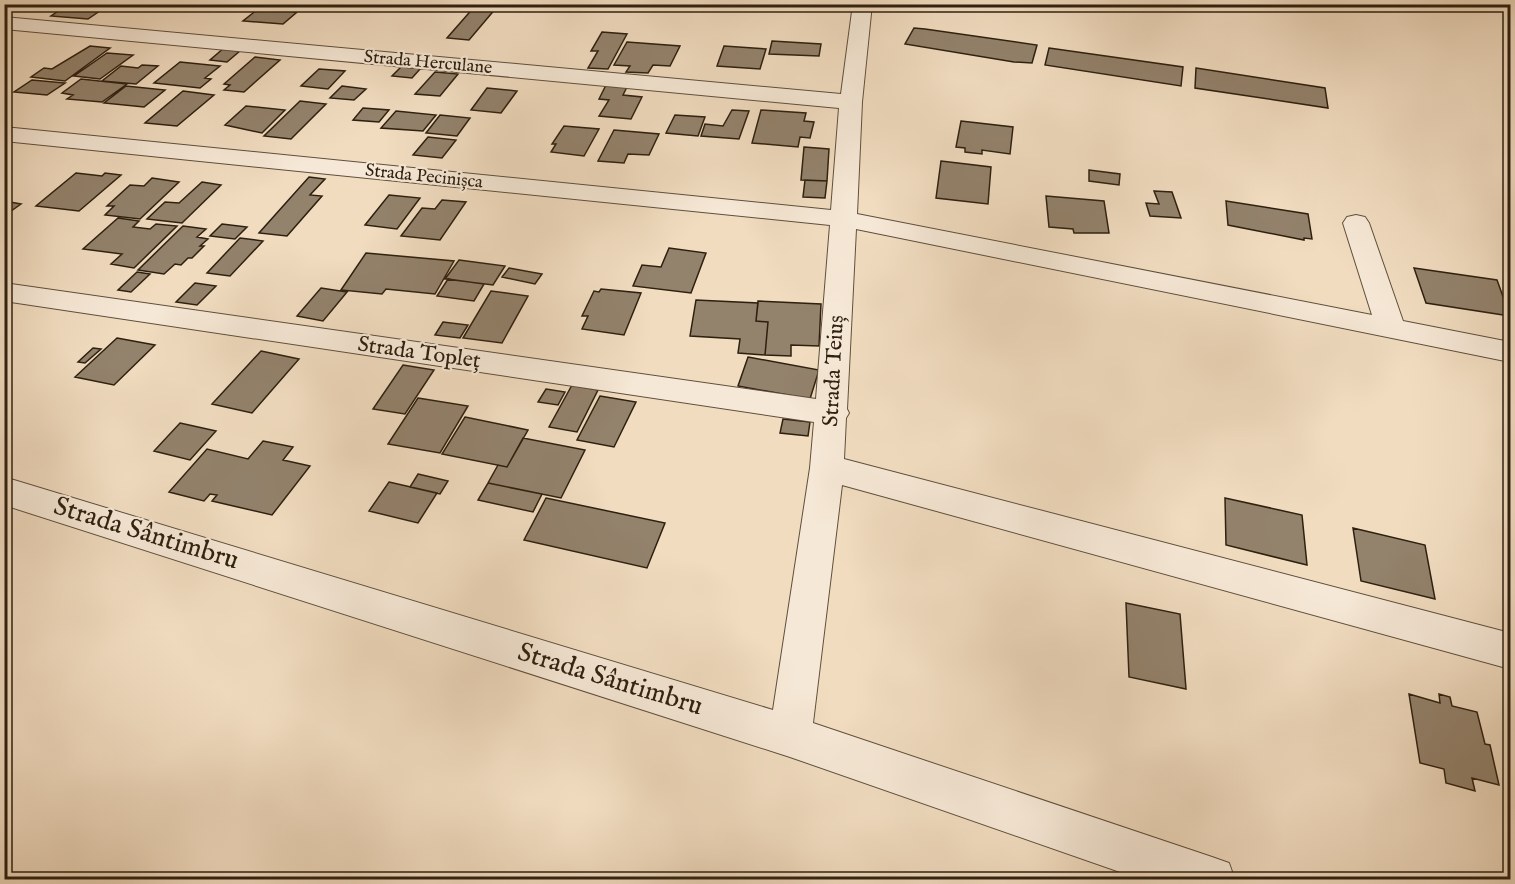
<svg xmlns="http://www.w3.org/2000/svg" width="1515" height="884" font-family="'IM FELL English',serif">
	<rect width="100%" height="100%" fill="#f1dcc0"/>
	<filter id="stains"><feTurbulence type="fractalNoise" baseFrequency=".00333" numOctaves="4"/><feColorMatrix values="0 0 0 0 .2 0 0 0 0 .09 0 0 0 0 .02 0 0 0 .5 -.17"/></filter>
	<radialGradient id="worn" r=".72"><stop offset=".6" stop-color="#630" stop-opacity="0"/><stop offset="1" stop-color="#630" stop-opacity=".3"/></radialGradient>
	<path fill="#93826c" stroke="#2e2010" stroke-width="1.5" d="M69 4H110L88 19 51 16Z
		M737 4H803L802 10Z
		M475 6 496 8 469 40 447 38Z
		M258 9 297 12 283 24 243 21Z
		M914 28 925 29 1037 45 1032 63 1014 62 905 44Z
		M602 32 627 34 608 69 588 68 598 51H591Z
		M772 41 821 44 819 56 769 54Z
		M627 42 680 46 670 66 653 65 648 73 626 72 630 66 614 65Z
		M90 46 110 48 65 81 31 77 44 68 52 69Z
		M724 46 766 49 760 69 717 66Z
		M224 48 241 50 227 62 210 60Z
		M1049 48 1183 67 1181 86 1045 65Z
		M107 53 133 55 100 79 74 76Z
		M255 57 280 60 244 92 224 90 230 85 224 84Z
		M180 62 220 66 205 78 211 79 200 88 154 83Z
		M142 65 158 66 136 84 102 81 121 66 138 68Z
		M401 67 421 68 412 78 392 76Z
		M1196 68 1325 88 1328 108 1195 88Z
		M319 69 345 71 328 89 301 86Z
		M435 72 458 74 440 96 415 94Z
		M81 79 127 84 102 102 67 99 73 95 62 93Z
		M32 80 65 83 47 95 14 92Z
		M606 85 627 87 623 95 642 97 631 119 599 116 609 100 599 99Z
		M126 86 165 90 144 107 104 103Z
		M342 86 366 89 354 100 330 98Z
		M487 88 517 91 501 113 471 110Z
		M183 91 214 95 177 126 145 123Z
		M300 101 326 104 291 139 264 136Z
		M246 106 285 110 262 133 225 125Z
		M363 108 389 110 379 122 353 120Z
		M732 110 749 111 739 139 701 136 705 124 723 126Z
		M761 110 806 113 804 121 814 122 810 138 800 137 798 147 752 143Z
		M396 111 436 115 423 131 381 128Z
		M440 115 470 118 457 136 426 133Z
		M675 115 705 117 698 136 666 133Z
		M961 121 1013 127 1010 154 982 150V154L965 152V148L956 147Z
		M564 126 599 129 584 156 551 152 556 144H552Z
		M614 130 659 134 649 155 628 154 624 163 598 161Z
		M428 137 456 140 442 158 413 155Z
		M804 147 829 149 827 181 801 180Z
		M941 161 991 167 988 204 936 198Z
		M1089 170 1120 174 1119 185 1089 181Z
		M76 173 102 176 105 173 121 175 79 211 36 206Z
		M309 177 325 179 310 195 322 196 287 236 259 233Z
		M152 178 179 182 140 219 105 215 114 206H107L130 185 144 186Z
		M805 180 827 181 825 198 803 197Z
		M202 182 221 185 182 223 147 219 165 202 179 203Z
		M1154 191 1172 192 1181 218 1150 216 1146 203 1159 204Z
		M389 195 420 198 397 229 365 225Z
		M1046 196 1104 201 1109 233H1074L1073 229 1049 227Z
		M442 200 466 202 440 240 401 236 422 208 435 209Z
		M4 201 21 204 4 216Z
		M1226 201 1308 214 1312 239 1304 238V240L1228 225Z
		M118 218 139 221 133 227 150 229 156 224 177 226 134 268 111 264 122 254 83 249Z
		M222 224 247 227 235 239 210 236Z
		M183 226 206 229 197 237 208 239 200 246H204L192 258H188L181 265 175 264 164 274 138 270Z
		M240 238 263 241 230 276 207 273Z
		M669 248 706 253 691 293 633 286 642 265 661 267Z
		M366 253 454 261 435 294 386 289 382 294 341 290Z
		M459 260 505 266 493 285 445 279Z
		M509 268 542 274 535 284 502 277Z
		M1414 268 1497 280 1510 316 1426 303Z
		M137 272 150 274 131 292 118 290Z
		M448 279 484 284 474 301 437 296Z
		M195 283 216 286 197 305 176 302Z
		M321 288 347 292 323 321 297 316Z
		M601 289 641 293 624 335 582 329 588 316H582L594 291 599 292Z
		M491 291 528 296 502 343 463 338Z
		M696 300 758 303 756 321 768 322 765 355 738 353 740 339 690 336Z
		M758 301 821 304 819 346 791 345V356L765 355 768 322 756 321Z
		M443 322 468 325 460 338 435 335Z
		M117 338 155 345 114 385 75 377Z
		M93 348 101 349 85 363 78 362Z
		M261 351 299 359 252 413 212 404Z
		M748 357 819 370 810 399 738 386Z
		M403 365 434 370 405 414 373 409Z
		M572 385 598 390 577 432 549 427Z
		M546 389 565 392 558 405 538 402Z
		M600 396 636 402 614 447 577 440Z
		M418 398 468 406 440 453 388 444Z
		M465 417 528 430 507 467 442 454Z
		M783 419 810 422 808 436 780 433Z
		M180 423 216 431 190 460 154 451Z
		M523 438 585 450 561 498 488 483 498 465 507 467Z
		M263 441 293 447 283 460 310 466 272 515 212 501 217 495 210 494 204 501 169 492 207 449 248 459Z
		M418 474 448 481 440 494 410 487Z
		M389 482 437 493 418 523 369 511Z
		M488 483 542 494 533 512 478 500Z
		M546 498 665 523 647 568 524 540Z
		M1225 498 1302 515 1307 565 1226 545Z
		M1353 528 1425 545 1435 599 1361 581Z
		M1126 603 1180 614 1186 689 1129 677Z
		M1409 694 1440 703 1439 694 1450 697 1452 706 1477 712 1485 744 1490 745 1499 785 1472 778 1475 791 1446 783 1444 769 1420 763Z"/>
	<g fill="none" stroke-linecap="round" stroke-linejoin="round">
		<g stroke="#5f4f3c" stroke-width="2">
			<path id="minor" d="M853 4H872L862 102 857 214 1372 315 1343 223 1347 217 1356 215 1365 217 1369 223 1403 321 1510 342V362L856 229 847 409 849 413 846 418 844 459 1510 633V669L842 485 813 723 1212 857 1229 863 1235 880H1143L790 757 4 505V477L773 710 810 468 814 422 4 301V283L816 399 830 225 4 141V127L831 210 839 108 4 29V17L841 94Z"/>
		</g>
		<use href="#minor" fill="#f6e8d6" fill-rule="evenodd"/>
	</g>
	<g text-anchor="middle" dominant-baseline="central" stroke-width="4.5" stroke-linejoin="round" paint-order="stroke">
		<g font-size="18" fill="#2e2010" stroke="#f6e8d6">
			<text transform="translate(428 63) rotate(5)">Strada Herculane</text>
			<text transform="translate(424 177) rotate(6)">Strada Pecinișca</text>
		</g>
		<g font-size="22" fill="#2e2010" stroke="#f6e8d6">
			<text transform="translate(419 353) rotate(8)">Strada Topleț</text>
			<text transform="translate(834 371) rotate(-87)">Strada Teiuș</text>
		</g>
		<g font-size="27" fill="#2e2010" stroke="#f6e8d6">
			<text transform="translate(146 534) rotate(17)">Strada Sântimbru</text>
			<text transform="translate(610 680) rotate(17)">Strada Sântimbru</text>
		</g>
	</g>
	<rect width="1515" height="884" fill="none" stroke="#f1dcc0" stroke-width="24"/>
	<rect x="6" y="6" width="1503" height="872" fill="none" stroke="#2e2010" stroke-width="3"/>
	<rect x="12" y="12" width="1491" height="860" fill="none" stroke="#2e2010" stroke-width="1.5"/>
	<rect width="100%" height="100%" filter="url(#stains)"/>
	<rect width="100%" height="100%" fill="url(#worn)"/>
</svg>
